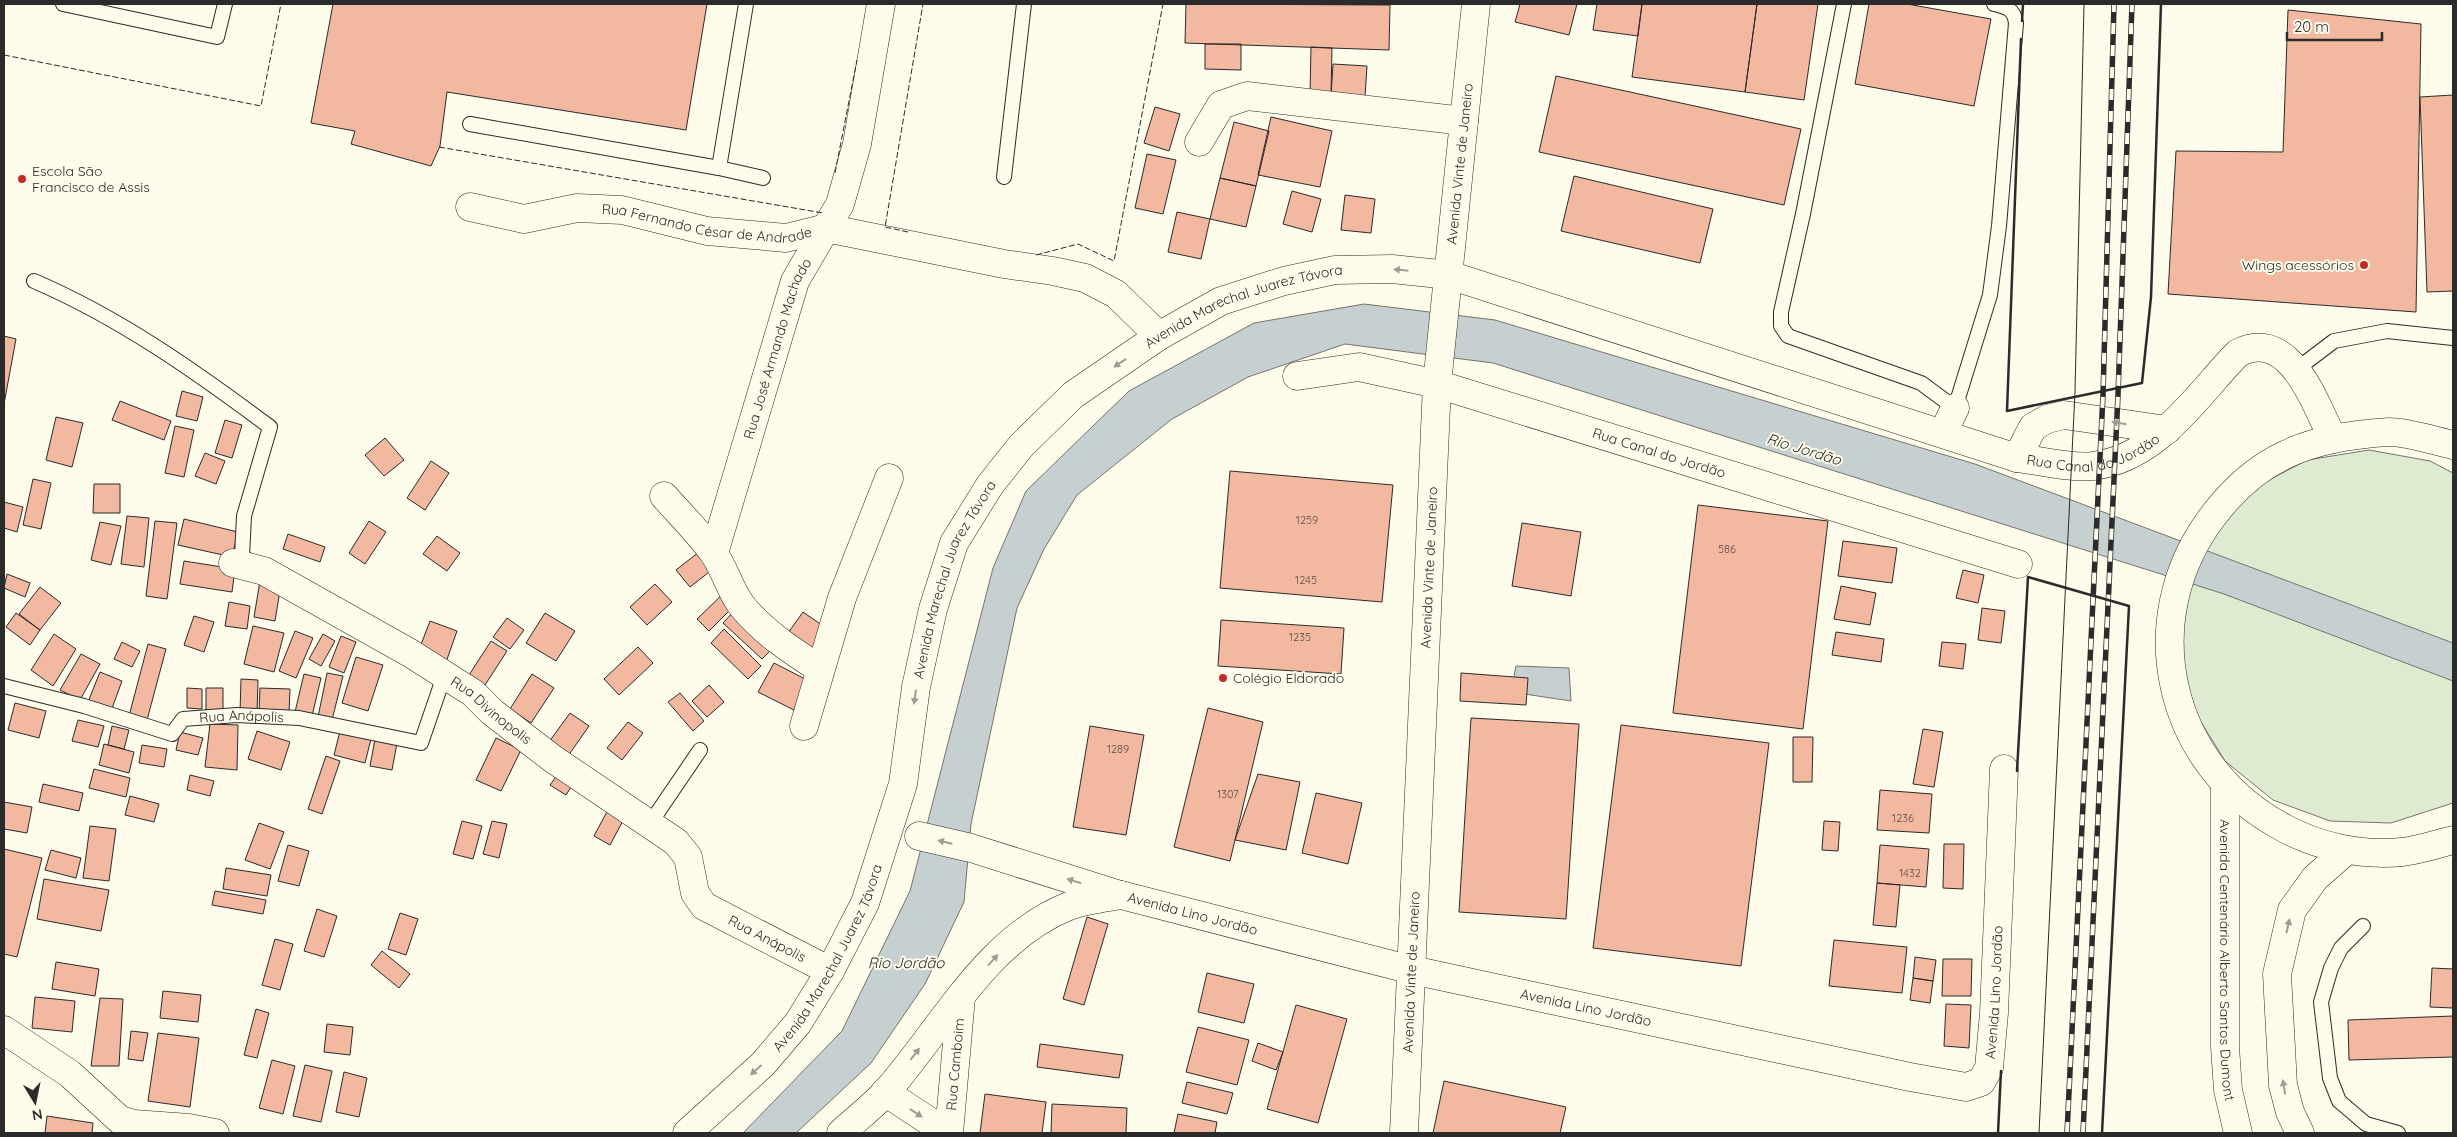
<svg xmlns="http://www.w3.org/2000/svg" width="2457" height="1137" font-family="Quicksand,sans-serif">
	<rect width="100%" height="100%" fill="#fdfbea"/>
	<path fill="#deebd1" stroke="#74746e" d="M2369 450 2430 461 2453 473V803L2391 823 2330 821 2273 800 2225 761 2193 709 2179 650 2185 589 2211 534 2252 489 2307 460Z"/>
	<path fill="#c7d0d0" stroke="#74746e" d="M1364 304 1495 320 1975 464 2453 643V681L2224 594 1493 363 1345 344 1248 377 1172 419 1077 495 1044 549 1017 608 971 824 964 902 925 984 871 1063 796 1133H743L842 1031 910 891 993 568 1026 491 1129 391 1254 323Z
		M1516 666 1569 668 1571 701 1511 692Z"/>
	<path fill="#f2b8a0" stroke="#2b2b2b" d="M333 4H707L686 130 447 92 440 146 431 166 351 144 355 131 311 123Z
		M1186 4 1390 5 1389 50 1185 43Z
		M1520 4H1577L1569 35 1515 22Z
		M1597 4H1642L1638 36 1593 30Z
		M1642 4H1757L1745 92 1632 77Z
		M1757 4H1818L1804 100 1745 92Z
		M1869 4H1907L1991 19 1974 106 1855 84Z
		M2288 10 2421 24 2416 312 2168 294 2176 151 2283 152Z
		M1205 44H1241V70L1205 69Z
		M1311 47 1332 48 1331 96 1310 95Z
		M1333 64 1367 66 1365 97 1331 96Z
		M1556 76 1801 129 1784 205 1539 152Z
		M2453 95V291L2427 292 2420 97Z
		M1155 107 1180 114 1169 151 1144 143Z
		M1271 117 1332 131 1320 187 1258 175Z
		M1234 122 1269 131 1256 186 1220 178Z
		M1147 154 1176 160 1163 214 1135 208Z
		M1574 176 1713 209 1700 263 1561 231Z
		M1220 178 1256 186 1246 227 1210 219Z
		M1292 191 1321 199 1312 232 1283 224Z
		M1345 195 1375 199 1371 233 1341 230Z
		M1177 212 1210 219 1201 259 1168 252Z
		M4 336 16 339 4 404Z
		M182 391 203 397 197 421 176 416Z
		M120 401 171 421 164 440 112 420Z
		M56 417 83 423 72 467 46 460Z
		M225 420 242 425 232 458 215 453Z
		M175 426 194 430 184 477 165 473Z
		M385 438 404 460 384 476 365 455Z
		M205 453 225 461 216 484 195 476Z
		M431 461 449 473 425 510 407 498Z
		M1230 471 1393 485 1382 602 1220 588Z
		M33 479 51 483 41 529 23 525Z
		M94 484H120V513H93Z
		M4 502 23 507 17 532 4 528Z
		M1698 505 1828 521 1803 729 1673 713Z
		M127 516 149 518 144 567 121 564Z
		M184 519 238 532 232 557 178 545Z
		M155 521 177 523 167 599 146 596Z
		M369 521 386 532 365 564 349 553Z
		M100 522 121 526 111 565 91 560Z
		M1522 523 1581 532 1571 596 1512 586Z
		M288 534 325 547 320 562 283 549Z
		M437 536 460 553 447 571 423 554Z
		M1843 541 1897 548 1892 583 1838 576Z
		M699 552 713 569 690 587 676 570Z
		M184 561 235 569 232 592 180 584Z
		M1963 570 1984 575 1978 603 1956 598Z
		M7 574 30 583 25 597 4 588Z
		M260 581 281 584 275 621 254 617Z
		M655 584 672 602 647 625 630 607Z
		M1841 586 1876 593 1870 625 1834 619Z
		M40 587 61 603 40 630 19 614Z
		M726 591 737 603 709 631 697 619Z
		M229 602 250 606 247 629 225 626Z
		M1982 608 2005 611 2001 643 1978 640Z
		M736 609 775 646 762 659 723 623Z
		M803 612 829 630 814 651 788 633Z
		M16 613 40 630 30 645 6 627Z
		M545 613 575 631 556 661 526 643Z
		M194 616 214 622 204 652 184 645Z
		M507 618 524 630 510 649 493 637Z
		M1221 620 1344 628 1341 674 1218 666Z
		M430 621 457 631 445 665 417 655Z
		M253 626 284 633 274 672 244 664Z
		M724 629 761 666 748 679 711 643Z
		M295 631 313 638 296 678 279 671Z
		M1836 632 1884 639 1881 662 1832 655Z
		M54 634 76 649 53 686 31 670Z
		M323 634 335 641 321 666 309 659Z
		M341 636 356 642 344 673 329 667Z
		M491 641 507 651 485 685 469 675Z
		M122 642 140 651 132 667 114 659Z
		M1942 642 1966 644 1963 669 1939 666Z
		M148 644 166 649 147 720 129 716Z
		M638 647 653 663 619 695 604 679Z
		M81 654 100 664 80 700 60 690Z
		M356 657 383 665 368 711 342 703Z
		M774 663 809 681 794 710 758 692Z
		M100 672 122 681 111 711 88 702Z
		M327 673 343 676 332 720 318 717Z
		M1461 673 1528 678 1526 705 1460 701Z
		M304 674 321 678 312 716 295 712Z
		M532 674 554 688 531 723 510 709Z
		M241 679 258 680 257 714 240 713Z
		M709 685 724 702 707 717 692 701Z
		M187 688 202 689V709L187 708Z
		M206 688H223V710H206Z
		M260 688 290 689 289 713 259 712Z
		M680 693 704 721 693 731 668 702Z
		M15 703 46 711 39 738 8 730Z
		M1208 708 1263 722 1230 861 1174 847Z
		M570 713 589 726 568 756 549 742Z
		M1471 718 1579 724 1566 919 1459 912Z
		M78 720 104 726 98 747 72 741Z
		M628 722 643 733 622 760 607 748Z
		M210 724 238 725 237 770 205 767Z
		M1621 725 1769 743 1741 966 1593 948Z
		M112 726 129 730 124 749 108 745Z
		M1090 726 1144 735 1126 835 1073 827Z
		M1923 729 1943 732 1934 787 1913 784Z
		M257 731 290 742 281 770 248 759Z
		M340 731 371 739 365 763 334 755Z
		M180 732 203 738 198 755 176 750Z
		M1793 737H1813L1812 782H1793Z
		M496 738 521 750 501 791 476 780Z
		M375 739 397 743 392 770 370 766Z
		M104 744 134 752 129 773 99 765Z
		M142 745 167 749 164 767 139 763Z
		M326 756 340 761 322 814 308 809Z
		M94 769 130 778 126 797 89 788Z
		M558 774 573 784 566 795 550 785Z
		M1258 774 1300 782 1286 850 1235 840Z
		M190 775 214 781 210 796 187 790Z
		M43 784 83 793 79 811 39 802Z
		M1880 790 1932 794 1929 833 1877 830Z
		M1316 793 1362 803 1348 864 1302 853Z
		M130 796 159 804 154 822 125 815Z
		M4 802 32 807 27 833 4 829Z
		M610 806 626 815 610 845 594 836Z
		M462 821 482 826 473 859 453 854Z
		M492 821 507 824 499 858 483 854Z
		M1824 821 1840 822 1838 851 1822 850Z
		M259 823 284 832 270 869 245 860Z
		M90 826 116 829 109 881 83 878Z
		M1944 844H1964L1963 889 1943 888Z
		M288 845 309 851 299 886 278 881Z
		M1880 845 1929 849 1926 887 1877 883Z
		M4 849 42 858 17 957 4 954Z
		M51 850 81 858 76 878 45 870Z
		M226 868 271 875 267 896 223 889Z
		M44 879 109 890 101 931 37 919Z
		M1877 883 1900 885 1896 927 1873 925Z
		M215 891 266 900 263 914 212 905Z
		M317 909 337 916 324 957 304 951Z
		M400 913 418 919 406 955 388 949Z
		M1087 917 1108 924 1084 1005 1063 999Z
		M275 939 293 944 280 990 262 985Z
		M1834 940 1907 947 1902 993 1829 986Z
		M382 951 410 974 399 988 371 965Z
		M1915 957 1936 960 1933 981 1913 978Z
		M1943 959H1972L1971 996H1942Z
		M56 962 99 969 95 996 52 989Z
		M2432 968 2453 969V1008L2430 1007Z
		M1207 973 1254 984 1244 1023 1198 1012Z
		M1913 978 1933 981 1930 1003 1910 1000Z
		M163 991 201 995 198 1022 160 1018Z
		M35 997 75 1001 72 1032 32 1028Z
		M100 998 123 999 119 1066H91Z
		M1946 1004 1971 1005 1969 1048 1944 1046Z
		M1296 1005 1347 1019 1318 1123 1267 1109Z
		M256 1009 269 1013 257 1058 244 1055Z
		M2453 1016V1057L2349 1060 2348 1020Z
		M327 1024 353 1027 350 1055 324 1052Z
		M1198 1027 1249 1040 1237 1085 1186 1072Z
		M131 1031 148 1033 143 1061 128 1059Z
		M158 1033 199 1038 190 1107 148 1101Z
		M1258 1043 1283 1052 1276 1070 1252 1061Z
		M1040 1044 1123 1055 1119 1078 1037 1067Z
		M272 1060 295 1066 283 1114 259 1108Z
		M305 1065 332 1071 321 1122 293 1116Z
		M344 1072 367 1078 359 1117 336 1112Z
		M1444 1081 1566 1107 1560 1133H1433Z
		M1187 1082 1233 1093 1227 1114 1182 1103Z
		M985 1094 1046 1102 1042 1133H980Z
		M1052 1104 1127 1108 1126 1133H1051Z
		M1178 1114 1217 1122 1215 1133H1174Z
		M47 1116 93 1123 92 1133H45Z"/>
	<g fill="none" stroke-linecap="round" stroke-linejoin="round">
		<g stroke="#2b2b2b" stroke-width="16">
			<g id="service">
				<path d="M63 4 217 37 225 4"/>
				<path d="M746 4 719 168 763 178"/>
				<path d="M1844 4 1803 214 1781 312V326L1788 336 1921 383 1955 408 1990 295 1999 226 2016 23C2014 9 2007 7 1994 4"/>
				<path d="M470 124 719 168"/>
				<path d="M1004 177 1024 4"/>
				<path d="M34 281C120 318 195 371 270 427L244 516 242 556 253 564"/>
				<path d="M2297 369 2334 341 2387 331 2453 338"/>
				<path id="s1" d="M4 686 84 706 172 734 183 719 237 715 299 718 421 743 444 676"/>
				<path d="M649 825 700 750"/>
				<path d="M2363 926 2341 948 2331 968 2321 1002 2330 1078 2339 1101 2366 1124 2398 1133"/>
			</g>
		</g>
		<g stroke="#2b2b2b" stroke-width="29">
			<g id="minor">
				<path d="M1199 142 1221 105 1247 96 1464 121"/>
				<path id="s2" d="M470 207 524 219 577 208 622 210 707 231 786 238 826 228 1004 264 1053 271 1085 278 1116 294 1159 336"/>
				<path id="s3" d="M1297 376 1359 367 1437 384 2018 564"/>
				<path d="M1943 433 1955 408"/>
				<path d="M664 496C680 514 698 532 712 551 725 568 729 589 742 606 763 632 792 651 820 669"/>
				<path id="s4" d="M714 553 795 281 840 204 857 144 881 4"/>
				<path id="s5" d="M233 563 264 571 410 653 473 693 492 712 553 759 676 842 688 857 695 893 704 906 830 971"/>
				<path d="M804 726 842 598 889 478"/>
				<path id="s6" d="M1412 970 1910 1077 1966 1087 1981 1082 1989 1068 1994 1013 2004 769"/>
				<path d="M4 1030 70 1074 120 1120 134 1124 189 1128 215 1133"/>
				<path d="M885 1092 947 1133"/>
				<path id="s7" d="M949 1133 961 997"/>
			</g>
		</g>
		<g stroke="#2b2b2b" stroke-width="29">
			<g id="tertiary">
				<path id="s8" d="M1121 895 1412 970"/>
				<path id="s9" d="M1404 1133 1437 384 1476 4"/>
			</g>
		</g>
		<g stroke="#2b2b2b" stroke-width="29">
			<g id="secondary">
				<path d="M2453 445C2435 441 2408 432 2389 432 2355 434 2318 439 2287 454 2258 467 2232 491 2213 516 2133 621 2168 767 2284 828 2319 847 2362 856 2402 852 2419 850 2437 844 2453 840"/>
				<path d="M2017 458 2033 427 2047 419 2064 415 2167 430"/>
				<path id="s10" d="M2225 785V1047L2228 1090 2238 1133"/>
				<path d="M919 836 971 848 1117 894"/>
				<path id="s11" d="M687 1133 763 1064 798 1023 830 971 865 903 903 784 916 687 933 609 954 543 990 485 1021 446 1073 395 1159 336 1221 301 1284 281 1335 270 1392 269 1449 275 2017 458C2037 460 2074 469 2093 466 2158 458 2196 396 2238 353 2290 326 2315 404 2333 439"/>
				<path d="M841 1133C855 1120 872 1107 886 1092 941 1030 987 938 1069 906 1085 900 1103 898 1121 895"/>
				<path d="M2300 1133 2290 1112 2283 1085 2277 974 2292 910 2315 878 2347 850"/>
			</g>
		</g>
		<use href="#service" stroke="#fdfbea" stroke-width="14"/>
		<use href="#minor" stroke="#fdfbea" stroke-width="28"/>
		<use href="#tertiary" stroke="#fdfbea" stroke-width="28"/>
		<use href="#secondary" stroke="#fdfbea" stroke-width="28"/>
		<path stroke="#2b2b2b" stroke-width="1" d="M2039 1133 2075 392 2084 4"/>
		<g stroke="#2b2b2b" stroke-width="5.5">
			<path id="rail" d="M2067 1133 2103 395 2114 4
				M2083 1133 2118 395 2132 4"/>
		</g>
		<use href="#rail" stroke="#fdfbea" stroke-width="4" stroke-dasharray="11" stroke-linecap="butt"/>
		<path stroke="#2b2b2b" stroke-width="1" stroke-dasharray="6 2.5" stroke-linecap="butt" d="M4 55 261 106 281 4
			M439 147 823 213
			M835 173 857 60
			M908 232 885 227 923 4
			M1036 255 1078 244 1114 261 1163 4"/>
		<path stroke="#2b2b2b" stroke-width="2.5" d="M2022 21 2023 4
			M2021 39 2007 411 2142 383 2151 297 2161 4
			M2017 771 2028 577 2129 606 2102 1133
			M1998 1133 2001 1071"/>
	</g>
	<defs><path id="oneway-solid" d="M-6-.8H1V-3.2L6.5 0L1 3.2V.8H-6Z" transform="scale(1.25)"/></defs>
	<g fill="#9e9d94">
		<use href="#oneway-solid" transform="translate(1401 270) rotate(-174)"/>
		<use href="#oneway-solid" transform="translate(1120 363) rotate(146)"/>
		<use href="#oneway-solid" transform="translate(2119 423) rotate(-171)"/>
		<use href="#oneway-solid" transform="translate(915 697) rotate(98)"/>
		<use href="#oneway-solid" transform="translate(945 842) rotate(-167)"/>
		<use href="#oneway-solid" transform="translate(1074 881) rotate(-162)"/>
		<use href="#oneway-solid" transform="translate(2288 926) rotate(-77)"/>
		<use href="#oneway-solid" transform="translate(993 960) rotate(-48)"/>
		<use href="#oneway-solid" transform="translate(915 1054) rotate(-52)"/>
		<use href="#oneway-solid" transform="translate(756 1070) rotate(138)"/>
		<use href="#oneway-solid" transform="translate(2284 1087) rotate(-100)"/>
		<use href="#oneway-solid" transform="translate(916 1113) rotate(33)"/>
	</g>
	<g fill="#c62828" stroke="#fdfbea" stroke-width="2">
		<circle cx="22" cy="179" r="5"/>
		<circle cx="2364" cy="265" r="5"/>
		<circle cx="1223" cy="678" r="5"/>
	</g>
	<g text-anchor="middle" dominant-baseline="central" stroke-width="4" stroke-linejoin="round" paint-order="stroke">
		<g font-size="11" fill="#5d4e48">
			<text x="1307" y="520">1259</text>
			<text x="1727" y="549">586</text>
			<text x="1306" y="580">1245</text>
			<text x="1300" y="637">1235</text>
			<text x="1118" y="749">1289</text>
			<text x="1228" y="794">1307</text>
			<text x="1903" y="818">1236</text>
			<text x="1910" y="873">1432</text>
		</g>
		<g font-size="14" fill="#2b2b2b" stroke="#fdfbea">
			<text stroke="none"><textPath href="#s9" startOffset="971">Avenida Vinte de Janeiro</textPath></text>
			<text stroke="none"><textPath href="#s2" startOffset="241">Rua Fernando César de Andrade</textPath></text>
			<text stroke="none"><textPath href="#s11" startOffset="1052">Avenida Marechal Juarez Távora</textPath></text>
			<text stroke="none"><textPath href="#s4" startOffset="214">Rua José Armando Machado</textPath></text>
			<text stroke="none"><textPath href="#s11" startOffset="1941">Rua Canal do Jordão</textPath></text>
			<text stroke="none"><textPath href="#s3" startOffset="375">Rua Canal do Jordão</textPath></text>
			<text stroke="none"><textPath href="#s9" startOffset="566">Avenida Vinte de Janeiro</textPath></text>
			<text stroke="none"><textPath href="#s11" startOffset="632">Avenida Marechal Juarez Távora</textPath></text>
			<text stroke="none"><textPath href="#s5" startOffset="299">Rua Divinopolis</textPath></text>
			<text stroke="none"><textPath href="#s1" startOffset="252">Rua Anápolis</textPath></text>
			<text stroke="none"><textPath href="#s8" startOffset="74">Avenida Lino Jordão</textPath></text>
			<text stroke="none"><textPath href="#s5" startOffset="669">Rua Anápolis</textPath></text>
			<text stroke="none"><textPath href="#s11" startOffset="228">Avenida Marechal Juarez Távora</textPath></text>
			<text stroke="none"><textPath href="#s10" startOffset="175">Avenida Centenário Alberto Santos Dumont</textPath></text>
			<text stroke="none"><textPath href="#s9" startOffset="161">Avenida Vinte de Janeiro</textPath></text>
			<text stroke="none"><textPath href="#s6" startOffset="674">Avenida Lino Jordão</textPath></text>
			<text stroke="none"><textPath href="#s6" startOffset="178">Avenida Lino Jordão</textPath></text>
			<text stroke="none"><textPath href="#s7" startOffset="69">Rua Camboim</textPath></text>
		</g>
		<g font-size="14" fill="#2b2b2b" stroke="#fdfbea" text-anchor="start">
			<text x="32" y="171">Escola São<tspan x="32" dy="16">Francisco de Assis</tspan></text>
			<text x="2354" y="265" text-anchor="end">Wings acessórios</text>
			<text x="1233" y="678">Colégio Eldorado</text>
		</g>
		<g font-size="15" font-style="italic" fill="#2b2b2b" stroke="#fdfbea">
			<text transform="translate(1804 449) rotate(17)">Rio Jordão</text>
			<text x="906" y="962">Rio Jordão</text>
		</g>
	</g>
	<rect width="2457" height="1137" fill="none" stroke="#2b2b2b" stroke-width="10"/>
	<g transform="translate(35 1102) rotate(170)" stroke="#fdfbea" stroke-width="4" paint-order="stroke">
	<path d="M0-4L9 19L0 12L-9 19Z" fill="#2b2b2b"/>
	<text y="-8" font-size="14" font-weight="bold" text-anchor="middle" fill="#2b2b2b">N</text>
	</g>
	<path d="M2287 32v8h95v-8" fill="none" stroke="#2b2b2b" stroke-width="2.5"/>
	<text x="2294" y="32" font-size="15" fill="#2b2b2b" stroke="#fdfbea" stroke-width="4" paint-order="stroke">20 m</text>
</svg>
